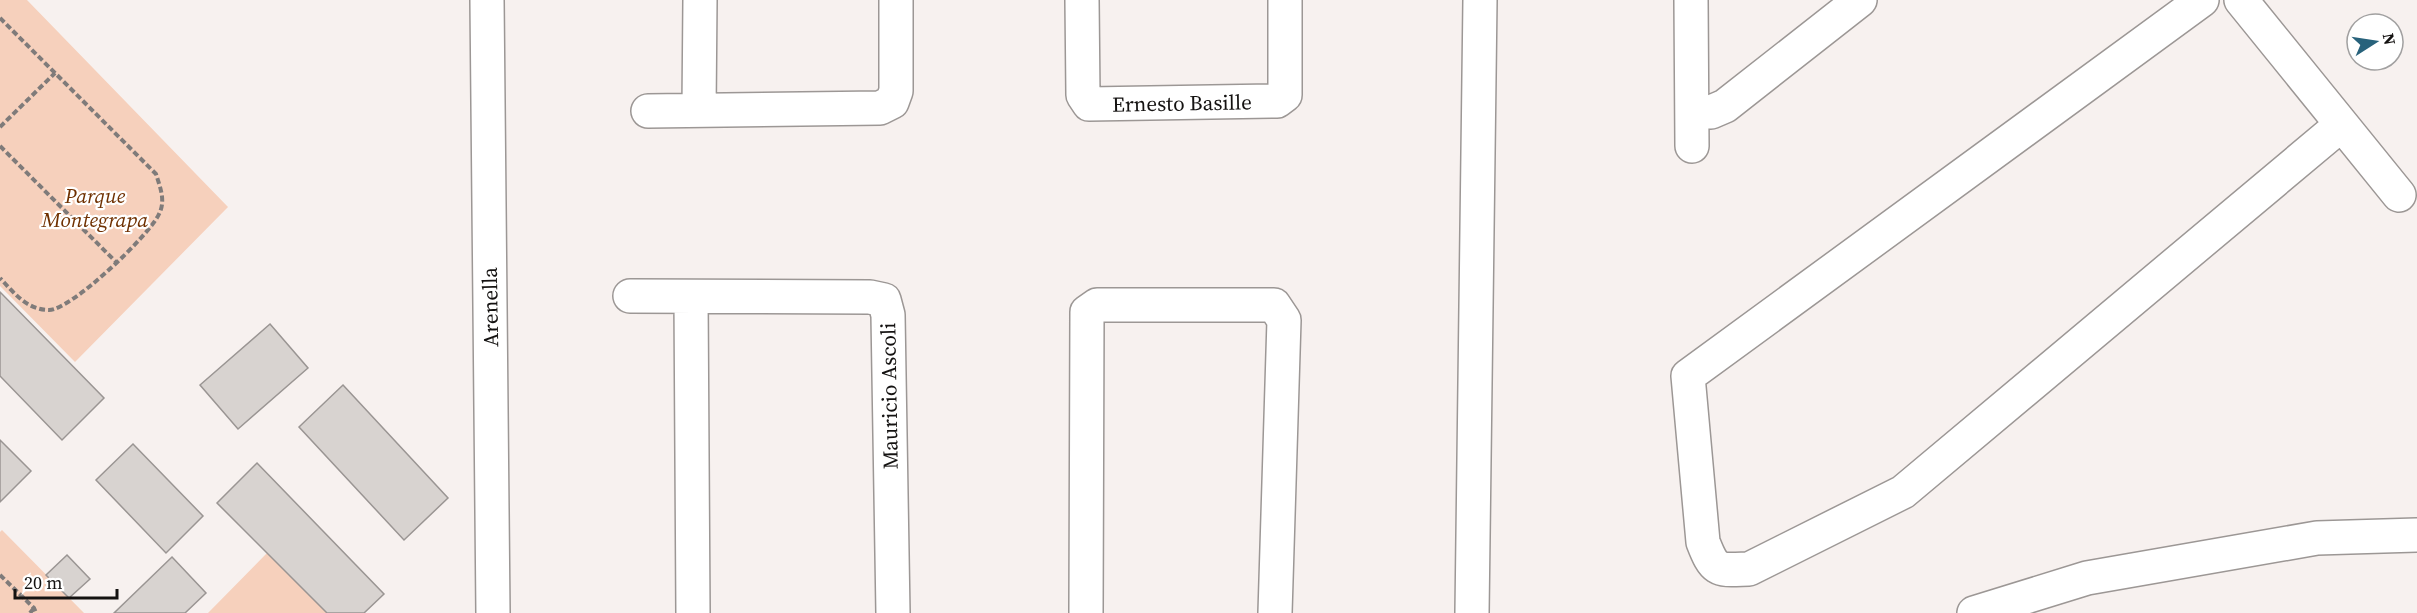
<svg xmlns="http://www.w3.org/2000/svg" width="2417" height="613" font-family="'Source Serif 4',serif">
	<rect width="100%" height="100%" fill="#f7f1ef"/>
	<path fill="#f6d0bc" d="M0 0H27L228 207 75 362 0 286Z
		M2 530 84 613H0V532Z
		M267 553 327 613H208Z"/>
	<path fill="#d8d3d0" stroke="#9a9593" stroke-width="1.5" d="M0 292 104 398 62 440 0 376Z
		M270 324 308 368 238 429 200 385Z
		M343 385 448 498 404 540 299 427Z
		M0 440 31 471 0 502Z
		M133 444 203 516 166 553 96 480Z
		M257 463 384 594 364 613H327L217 503Z
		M67 555 90 579 69 598 46 575Z
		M172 557 206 593 185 613H114Z"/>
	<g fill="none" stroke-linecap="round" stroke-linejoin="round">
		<g stroke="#9c9795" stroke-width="36">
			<path id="street" d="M487 0 493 613
				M1082 0 1083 95 1089 104 1277 101 1285 95V0
				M1691 0 1692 146
				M2202 0 1688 376 1703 542C1715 573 1718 570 1749 569L1903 492 2341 125
				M2241 0 2399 195
				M699 109 700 0
				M648 111 880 108 892 102 896 91V0
				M1692 112H1711L1725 106 1860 0
				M630 296 870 297 884 300 888 315 893 613
				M691 297 693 613
				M1086 613 1087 312 1097 305H1274L1284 320 1275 613
				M1472 613 1480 0"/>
		</g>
		<g stroke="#9c9795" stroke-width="36">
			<path id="secondary" d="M1974 613 2087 578 2317 538 2417 535"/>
		</g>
		<path stroke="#7f7b7a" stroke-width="4" stroke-dasharray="6 3" stroke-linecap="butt" d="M0 18 156 174C160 187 166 201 159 214 149 236 71 310 49 310 27 310 14 293 0 278
			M0 127 55 73
			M0 146 116 262
			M0 575 34 608 36 613
			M30 613 34 608"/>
		<use href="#street" stroke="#fff" stroke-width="33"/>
		<use href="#secondary" stroke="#fff" stroke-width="33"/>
	</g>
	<g text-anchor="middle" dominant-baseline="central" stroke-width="4.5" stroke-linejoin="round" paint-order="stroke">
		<g font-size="21" fill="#141211" stroke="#fff">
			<text transform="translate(1182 103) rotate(-1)">Ernesto Basille</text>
			<text transform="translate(490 307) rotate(-91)">Arenella</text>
			<text transform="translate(889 396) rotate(-91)">Mauricio Ascoli</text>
		</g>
		<g font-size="21" font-style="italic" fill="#6f3001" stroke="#fff">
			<text x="95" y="195">Parque<tspan x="95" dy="24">Montegrapa</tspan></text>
		</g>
	</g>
	<g transform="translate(2375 42) rotate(78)"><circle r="28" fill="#ffffff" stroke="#a1a0a0" stroke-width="1.5"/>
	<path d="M0-4.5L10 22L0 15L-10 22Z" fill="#28627b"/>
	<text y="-9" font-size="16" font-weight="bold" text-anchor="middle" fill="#141211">N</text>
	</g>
	<path d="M15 589v9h102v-9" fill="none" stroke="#141211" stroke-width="3"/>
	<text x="24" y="589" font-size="18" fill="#141211" stroke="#ffffff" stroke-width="4.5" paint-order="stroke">20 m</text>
</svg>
